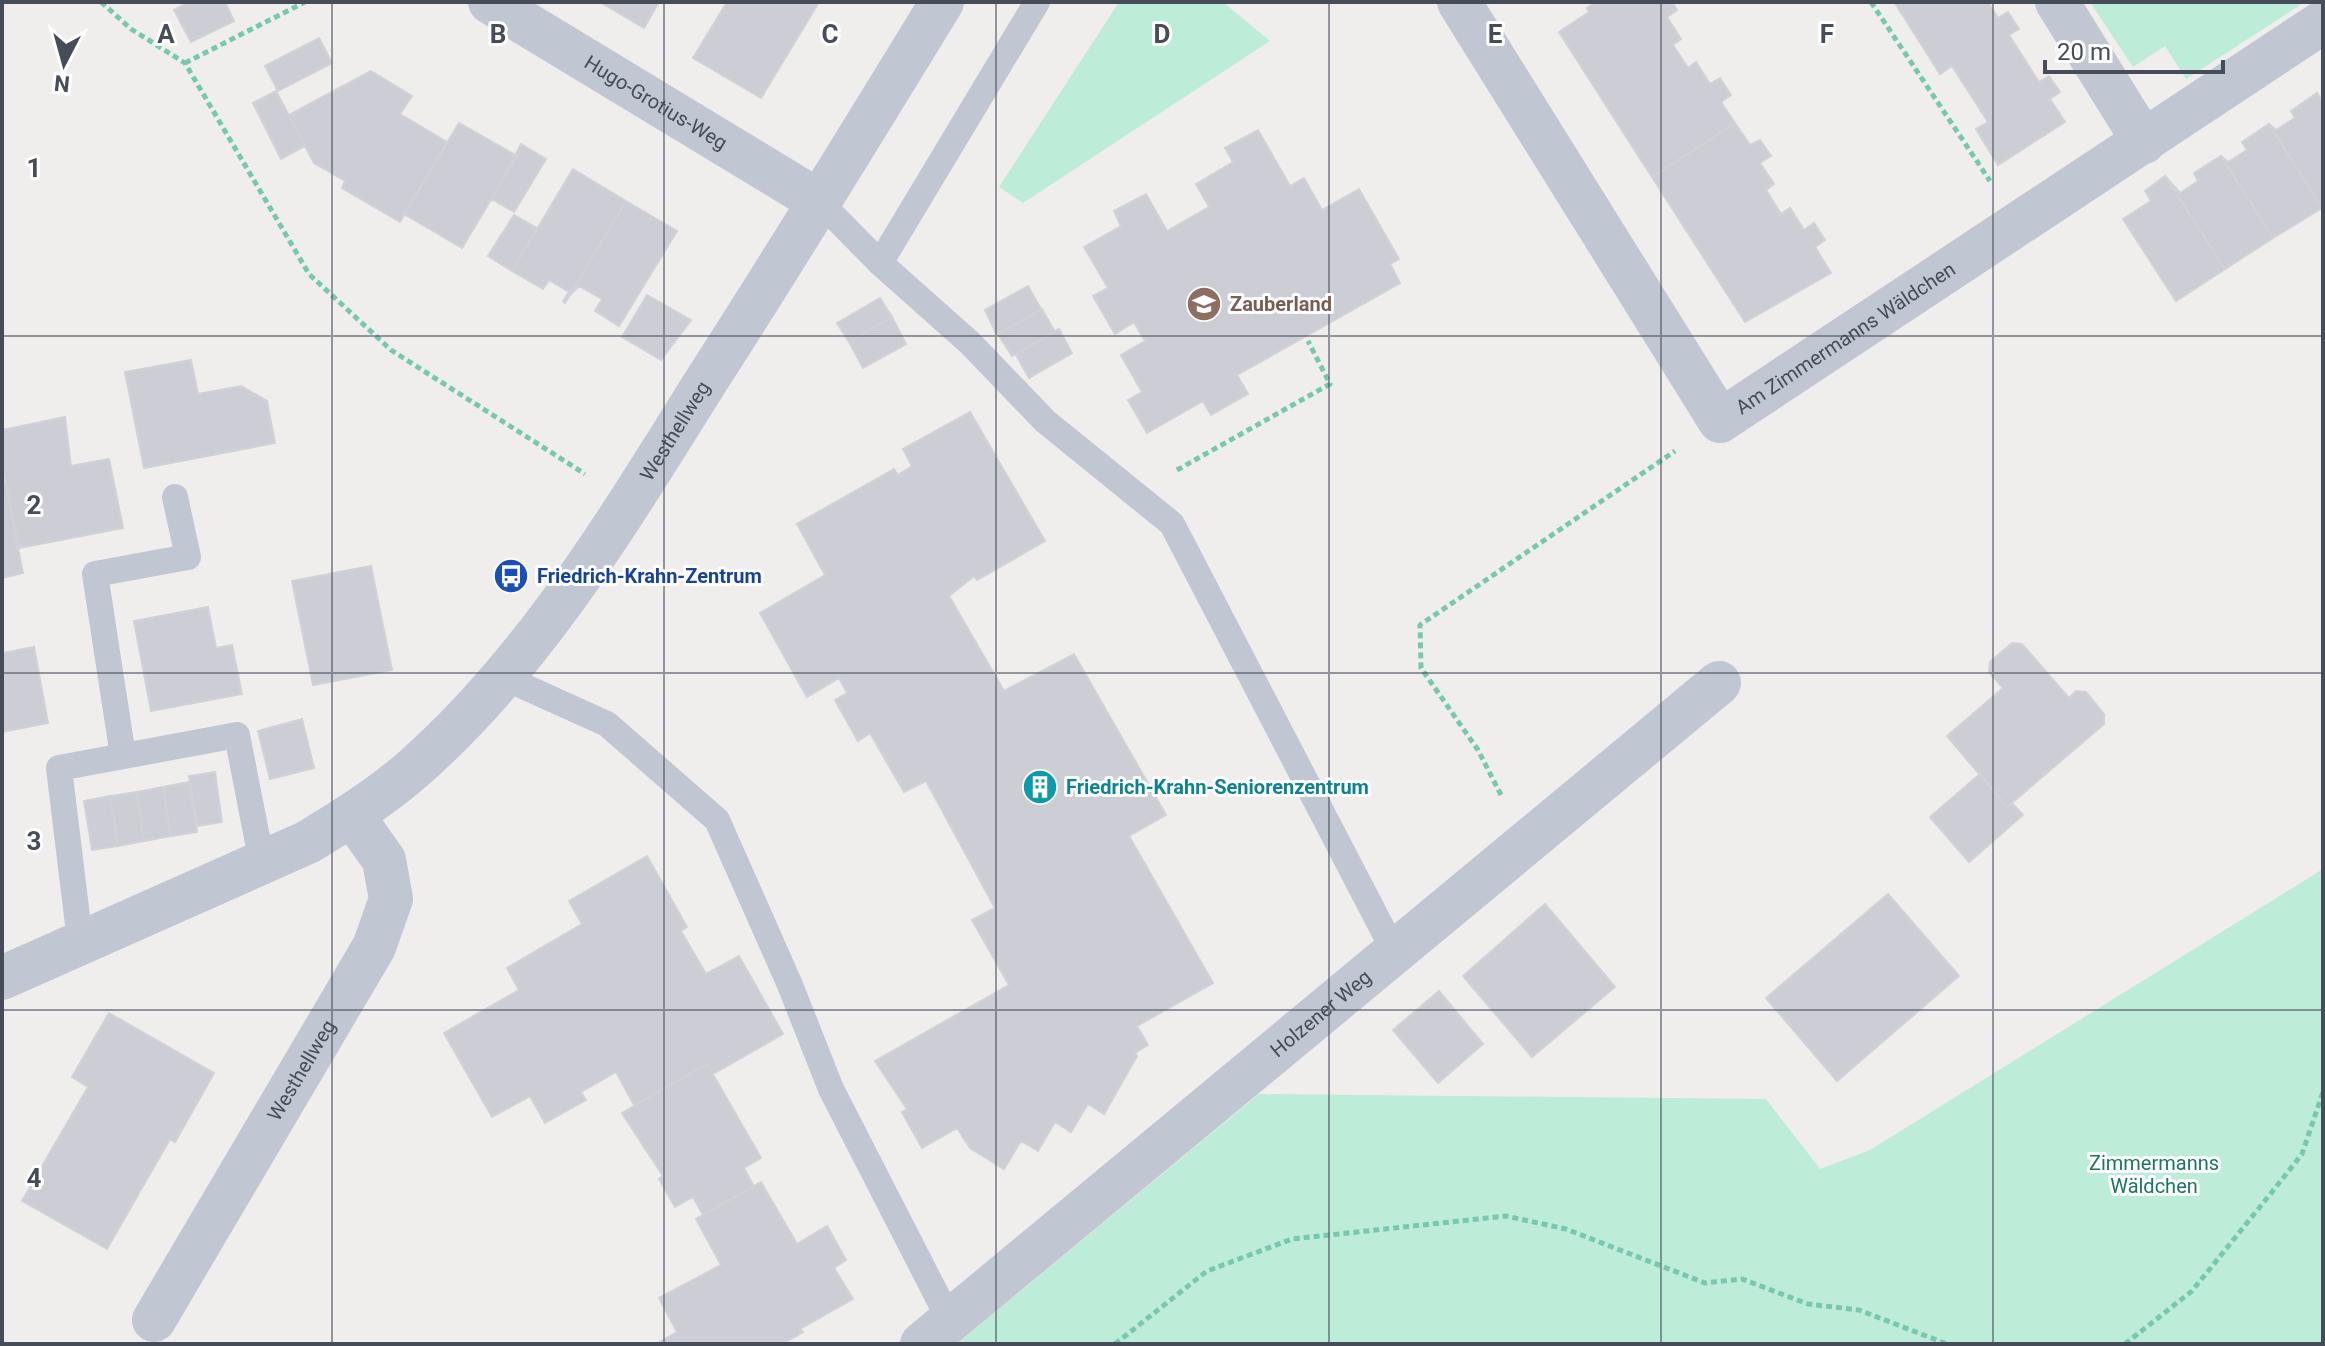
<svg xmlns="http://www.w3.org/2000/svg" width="2325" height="1346" font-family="Roboto,sans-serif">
	<rect width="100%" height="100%" fill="#f0eeed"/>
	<path fill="#bdecd8" d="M1119 2H1223L1270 41 1023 203 999 187Z
		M2090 2H2305L2186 79 2165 46 2133 67Z
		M2323 869V1344H957L1259 1094 1766 1099 1820 1169 1870 1150Z"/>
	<path fill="#cdced5" stroke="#d1d2d8" stroke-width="2" d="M189 2H225L234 21 191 42 174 10Z
		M600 2H659L644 28Z
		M727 2H819L761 98 693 58Z
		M1596 2H1672L1677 10 1667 17 1681 39 1673 45 1688 68 1696 62 1710 84 1720 78 1731 95 1721 102 1735 123 1652 177 1559 32 1589 12 1587 8Z
		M1988 2 1998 18 2008 12 2019 29 2009 35 2039 82 2049 76 2060 92 2050 99 2065 122 1998 165 1976 129 1988 122 1952 66 1940 74 1895 3Z
		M319 38 332 63 278 91 265 66Z
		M371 71 412 96 400 114 447 142 400 222 342 188 345 181 314 163 289 115Z
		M276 91 305 146 281 159 253 103Z
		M2317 93 2323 102 2322 208 2269 124 2276 130 2295 118 2291 111Z
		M459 123 517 156 462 248 404 214Z
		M1735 123 1750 145 1760 140 1771 156 1760 163 1774 184 1766 190 1781 214 1790 208 1804 230 1814 223 1825 240 1815 247 1831 273 1745 322 1652 177Z
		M2269 124 2322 208 2273 238 2221 156 2228 162 2247 150 2242 142Z
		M1258 130 1290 186 1304 178 1322 210 1359 189 1399 259 1390 264 1400 283 1237 375 1248 394 1211 415 1203 401 1147 433 1128 400 1142 392 1121 355 1145 341 1134 322 1115 334 1093 296 1108 288 1084 247 1121 226 1114 211 1146 194 1167 231 1209 207 1196 184 1233 162 1225 148Z
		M521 144 546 159 514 212 492 199Z
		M2221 156 2273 238 2225 269 2165 176 2180 193 2198 181 2194 173Z
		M573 169 626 201 565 303 563 301 569 292 549 280 543 289 512 271Z
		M2165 176 2225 269 2176 301 2123 219 2151 201 2145 191Z
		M626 201 677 231 619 326 595 311 602 299 579 286 569 296Z
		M514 215 537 228 512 271 488 256Z
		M1028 286 1041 309 997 335 985 310Z
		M647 295 691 320 661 360 622 337Z
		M880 298 892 317 849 342 837 323Z
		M1042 309 1055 332 1012 356 998 334Z
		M892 317 906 344 863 368 849 342Z
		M1059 329 1072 353 1029 378 1016 355Z
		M191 360 198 394 241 386 267 401 275 443 144 468 125 372Z
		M970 412 1045 541 977 580 974 576 949 596 1004 691 1074 654 1166 815 1129 836 1213 983 1137 1026 1148 1045 1135 1053 1137 1056 1104 1114 1088 1104 1071 1132 1055 1122 1038 1151 1021 1141 1004 1169 970 1148 957 1128 922 1148 902 1112 907 1109 875 1061 1009 985 972 920 995 908 926 781 904 792 870 733 858 741 835 700 847 693 839 678 807 697 760 613 825 575 797 524 894 469 898 475 912 466 903 449Z
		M65 417 71 466 109 459 123 528 19 548 2 463V430Z
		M5 482 23 573 2 578V483Z
		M371 566 392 670 313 685 292 581Z
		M208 607 216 648 232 645 242 694 151 711 134 621Z
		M2012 643 2022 644 2069 698 2076 691 2086 692 2104 714V724L2007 807 1947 736 2003 688 1989 672 1990 662Z
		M34 647 48 723 2 732V653Z
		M302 719 314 768 270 779 258 731Z
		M215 772 222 822 197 826 189 776Z
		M1980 774 2007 807 2012 803 2023 815 1969 862 1930 817Z
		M189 782 197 832 171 836 163 787Z
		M163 787 171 836 144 841 137 792Z
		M137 792 144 841 118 846 110 796Z
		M110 796 118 846 92 850 84 801Z
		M647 856 687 927 681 931 706 974 739 956 783 1034 713 1074 707 1064 634 1105 616 1072 581 1092 586 1100 545 1123 530 1096 492 1117 444 1033 519 990 507 968 582 924 569 901Z
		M1888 894 1959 976 1837 1081 1766 998Z
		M1545 904 1615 987 1532 1057 1463 976Z
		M1439 991 1483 1044 1438 1083 1393 1030Z
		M109 1013 214 1073 175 1142 170 1139 107 1249 22 1201 88 1087 72 1077Z
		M707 1064 761 1158 744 1168 754 1187 703 1215 693 1197 675 1207 659 1179 663 1176 622 1113Z
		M761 1182 797 1244 827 1226 846 1260 834 1268 853 1299 800 1329 803 1332 782 1344H656L677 1332 659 1298 721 1265 696 1219Z"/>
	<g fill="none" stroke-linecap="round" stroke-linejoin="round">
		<path stroke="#77c8af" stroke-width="5" stroke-dasharray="6 4" stroke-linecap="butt" d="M101 2 131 29 185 63 309 274 391 350 585 474
			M1871 2 1990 181
			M185 63 305 2
			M1177 470 1330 384 1308 341
			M1501 795 1478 750 1421 668 1420 625 1675 451
			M1115 1344 1207 1271 1292 1239 1506 1216 1566 1229 1705 1283 1742 1279 1808 1304 1859 1310 1947 1344
			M2125 1344 2192 1291 2272 1192 2302 1154 2323 1092"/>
		<path stroke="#c1c7d2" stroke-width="26" d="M820 202 880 263 970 343 1045 421 1172 524 1394 951
			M880 263 1037 2
			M501 676 607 724 717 820 790 985 831 1089 950 1321
			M123 756 95 574 188 557 175 497
			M80 941 59 768 237 735 262 863"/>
		<g stroke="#c1c7d2" stroke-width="44">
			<path id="s1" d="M490 2 820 202"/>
			<path id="s2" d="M1459 2 1720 421 2323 22"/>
			<path d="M2057 2 2144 142"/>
			<path id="s3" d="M154 1320 374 947 391 899 384 860 352 815"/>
			<path id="s4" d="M922 1344 1719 683"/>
		</g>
		<path stroke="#c1c7d2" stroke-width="44" id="s5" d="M2 978 308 842C344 820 381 797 413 769 536 661 622 515 708 378 788 254 865 128 942 2"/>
	</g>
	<path fill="none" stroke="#464d59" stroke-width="2" stroke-opacity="0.55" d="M332 2V1344M664 2V1344M996 2V1344M1329 2V1344M1661 2V1344M1993 2V1344M2 336H2323M2 673H2323M2 1010H2323"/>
	<defs>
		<g id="school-disc" transform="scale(1.8)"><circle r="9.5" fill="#8d6e63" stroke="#fff"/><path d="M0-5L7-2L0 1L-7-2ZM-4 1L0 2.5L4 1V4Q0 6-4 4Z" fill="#fff"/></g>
		<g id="bus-disc" transform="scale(1.8)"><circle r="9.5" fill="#1a4fb4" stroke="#fff"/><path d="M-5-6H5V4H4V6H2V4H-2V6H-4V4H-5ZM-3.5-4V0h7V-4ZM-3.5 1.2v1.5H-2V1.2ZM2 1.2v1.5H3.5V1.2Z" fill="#fff"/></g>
		<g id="building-disc" transform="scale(1.8)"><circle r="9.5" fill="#0f9aa8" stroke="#fff"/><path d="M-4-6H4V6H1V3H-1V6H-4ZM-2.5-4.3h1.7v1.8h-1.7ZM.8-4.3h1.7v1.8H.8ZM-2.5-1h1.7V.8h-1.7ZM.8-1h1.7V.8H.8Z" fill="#fff"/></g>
	</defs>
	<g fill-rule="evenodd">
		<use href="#school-disc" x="1204" y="304"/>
		<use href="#bus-disc" x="511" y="576"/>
		<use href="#building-disc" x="1040" y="787"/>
	</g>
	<g text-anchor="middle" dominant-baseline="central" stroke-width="6" stroke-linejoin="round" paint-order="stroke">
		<g font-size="20" fill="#464d59" stroke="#fff">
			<text stroke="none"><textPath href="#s1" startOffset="194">Hugo-Grotius-Weg</textPath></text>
			<text stroke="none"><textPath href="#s2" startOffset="644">Am Zimmermanns Wäldchen</textPath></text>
			<text stroke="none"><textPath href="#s5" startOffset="892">Westhellweg</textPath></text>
			<text stroke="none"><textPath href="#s4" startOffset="518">Holzener Weg</textPath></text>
			<text stroke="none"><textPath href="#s3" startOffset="290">Westhellweg</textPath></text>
		</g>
		<g font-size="20" font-weight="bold" fill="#785e54" stroke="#fff" text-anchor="start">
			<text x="1230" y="304">Zauberland</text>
		</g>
		<g font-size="20" font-weight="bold" fill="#164399" stroke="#fff" text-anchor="start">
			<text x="537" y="576">Friedrich-Krahn-Zentrum</text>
		</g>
		<g font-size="20" font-weight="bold" fill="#0d838f" stroke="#fff" text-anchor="start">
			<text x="1066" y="787">Friedrich-Krahn-Seniorenzentrum</text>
		</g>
		<g font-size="20" fill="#1b7759" stroke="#fff">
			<text x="2154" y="1163">Zimmermanns<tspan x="2154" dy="23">Wäldchen</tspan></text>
		</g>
	</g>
	<g font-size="26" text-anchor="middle" font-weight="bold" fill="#464d59" stroke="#fff" stroke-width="6" stroke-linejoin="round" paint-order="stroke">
		<text x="166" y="43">A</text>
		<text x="498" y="43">B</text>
		<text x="830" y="43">C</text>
		<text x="1162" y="43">D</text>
		<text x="1495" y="43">E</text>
		<text x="1827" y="43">F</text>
		<text x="34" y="177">1</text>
		<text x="34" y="514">2</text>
		<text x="34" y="850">3</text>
		<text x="34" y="1187">4</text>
	</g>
	<rect width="2325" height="1346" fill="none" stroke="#464d59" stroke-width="8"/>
	<g transform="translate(64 64) rotate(186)" stroke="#ffffff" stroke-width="6" paint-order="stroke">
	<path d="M0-6L14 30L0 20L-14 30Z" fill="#464d59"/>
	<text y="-12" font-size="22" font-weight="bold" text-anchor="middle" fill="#464d59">N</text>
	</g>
	<path d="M2045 60v12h178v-12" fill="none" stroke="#464d59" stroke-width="4"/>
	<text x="2057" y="60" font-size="24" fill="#464d59" stroke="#ffffff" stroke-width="6" paint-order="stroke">20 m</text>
</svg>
